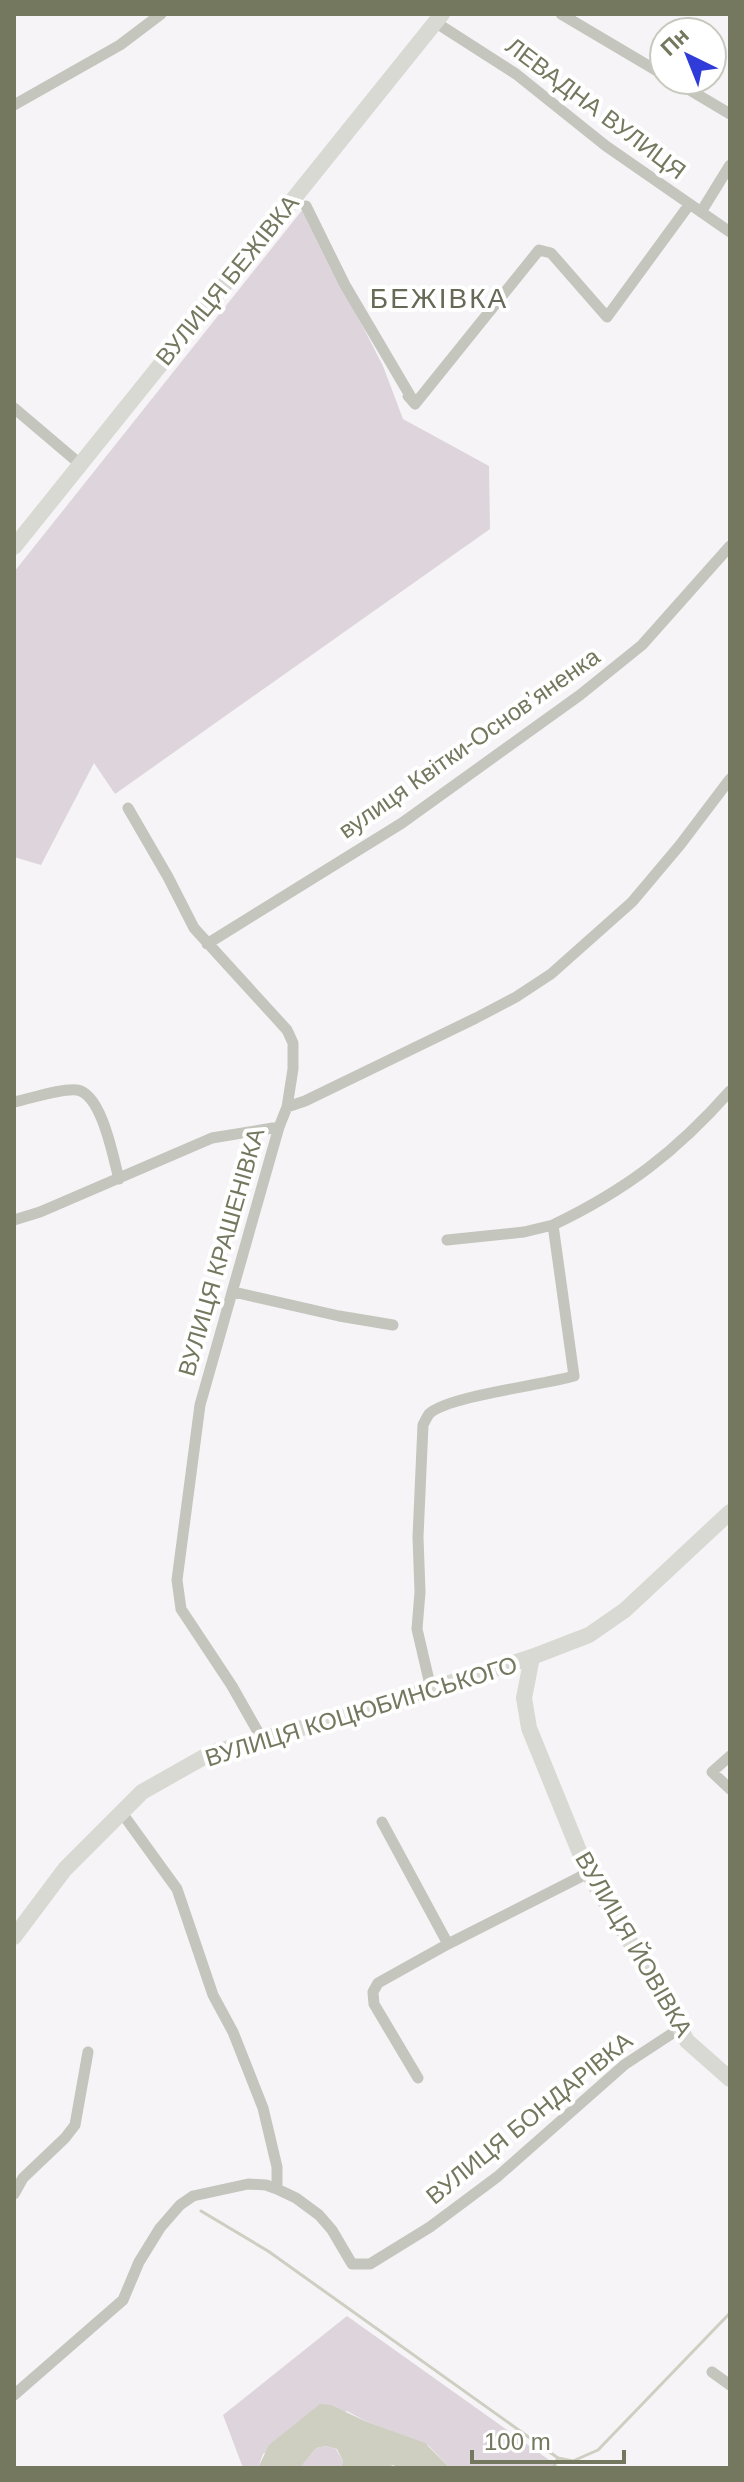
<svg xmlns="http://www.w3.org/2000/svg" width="744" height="2482" font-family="Helvetica,sans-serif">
	<rect width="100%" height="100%" fill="#f6f4f7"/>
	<path fill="#ddd5db" d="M303 209 383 366 403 419 489 466 490 529 115 794 94 763 41 865 14 857V572Z
		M347 2316 559 2467V2468H450L429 2446 367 2422 347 2411 263 2454 258 2468H243L223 2415Z
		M326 2446 336 2449 343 2461 341 2468H300L316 2448Z"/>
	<path fill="#cecec1" d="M320 2404 331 2405 367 2422 425 2443 450 2468H399L393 2465 386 2468H341L343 2461 337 2449 326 2446 316 2448 300 2468H258L269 2445Z"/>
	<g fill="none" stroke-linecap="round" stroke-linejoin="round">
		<path stroke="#cecec1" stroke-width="3" d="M201 2211 268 2251 558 2458 573 2461 598 2450 730 2313
			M553 2468 558 2458"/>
		<path stroke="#c4c5bd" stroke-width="11" d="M561 14 664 75
			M435 22 516 74 606 146 730 232
			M673 80 730 114
			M14 105 120 45 161 14
			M306 206 345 285 415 404 408 396
			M701 212 730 165
			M415 404 539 250 551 253 607 317 689 205
			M14 408 80 464
			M128 808 168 877 194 928 287 1030 293 1043V1069L287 1107 279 1127 200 1405 177 1580 181 1609 232 1686 262 1739
			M207 944 402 823 580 695 642 645 730 546
			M14 1102C30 1099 61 1088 77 1090 102 1094 113 1157 119 1179
			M287 1107 305 1101 476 1018 516 997 551 974 632 902 680 845 730 779
			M14 1220 40 1212 212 1138 279 1127
			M447 1240 524 1232 553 1225
			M234 1292 339 1316 393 1325
			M431 1689 417 1629 420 1592 418 1537 423 1425C425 1421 427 1417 429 1414 447 1396 544 1385 574 1376L553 1225C626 1190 676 1152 730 1091
			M730 1756 712 1772 730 1789
			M122 1813 177 1889 213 1995 233 2032 263 2108 277 2167V2189
			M382 1822 448 1944 378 1983 373 1992 374 2004 418 2078
			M448 1944 588 1873
			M14 2194 23 2178 65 2138 75 2125 88 2052
			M712 2372 730 2385
			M14 2395 123 2300 139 2262 160 2228 180 2205 193 2196 248 2184 266 2185 277 2189 296 2198 319 2215 332 2230 352 2264H370L430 2227 497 2177 624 2065 679 2029"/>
		<path stroke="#d8d9d2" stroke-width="16" d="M14 547 442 14
			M532 1657 524 1698 529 1728 588 1873 654 1981 687 2041 730 2079
			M14 1937 65 1869 142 1792 211 1753 342 1717 532 1657 589 1635 625 1610 730 1512"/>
	</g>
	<g text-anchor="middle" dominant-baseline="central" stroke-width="8" stroke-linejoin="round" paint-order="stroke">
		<g font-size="24" fill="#74785e" stroke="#fff">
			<text transform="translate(596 108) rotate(37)">ЛЕВАДНА ВУЛИЦЯ</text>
			<text transform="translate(227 280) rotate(-51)">ВУЛИЦЯ БЕЖІВКА</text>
			<text transform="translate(469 743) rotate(-35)">вулиця Квітки-Основʼяненка</text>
			<text transform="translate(221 1252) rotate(-74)">ВУЛИЦЯ КРАШЕНІВКА</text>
			<text transform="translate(361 1711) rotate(-17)">ВУЛИЦЯ КОЦЮБИНСЬКОГО</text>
			<text transform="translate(634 1944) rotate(60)">ВУЛИЦЯ ЙОВІВКА</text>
			<text transform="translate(529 2118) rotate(-39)">ВУЛИЦЯ БОНДАРІВКА</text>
		</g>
		<g font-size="28" letter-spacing="2" fill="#666955" stroke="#fff">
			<text x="439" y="298">БЕЖІВКА</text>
		</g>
	</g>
	<rect width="744" height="2482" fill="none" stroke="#74785e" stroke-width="32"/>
	<g transform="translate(688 56) rotate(317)"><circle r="38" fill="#ffffff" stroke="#c7c9bf" stroke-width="2"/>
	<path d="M0-6L14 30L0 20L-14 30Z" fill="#303cda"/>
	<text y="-12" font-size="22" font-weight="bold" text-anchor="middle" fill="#74785e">Пн</text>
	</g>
	<path d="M472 2450v12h152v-12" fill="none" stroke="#74785e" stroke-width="4"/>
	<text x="484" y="2450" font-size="24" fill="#74785e" stroke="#ffffff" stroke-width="6" paint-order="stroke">100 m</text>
</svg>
